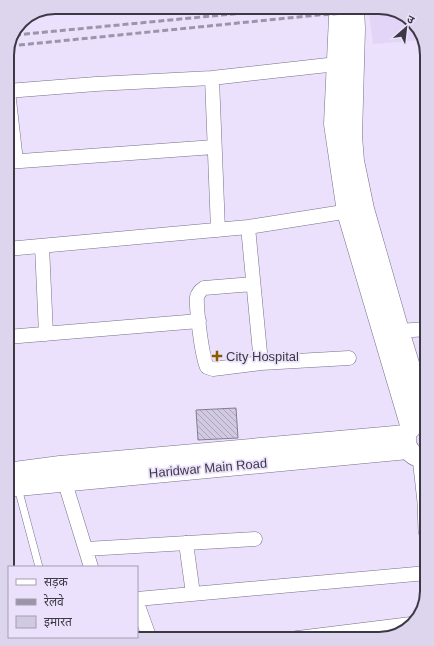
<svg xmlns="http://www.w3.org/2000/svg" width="434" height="646" font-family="Arial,'Noto Sans Devanagari',sans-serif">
	<defs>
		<pattern id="building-back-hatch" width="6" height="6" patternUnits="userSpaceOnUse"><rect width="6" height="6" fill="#d1c8e2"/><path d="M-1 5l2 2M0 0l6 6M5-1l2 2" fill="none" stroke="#aba3b9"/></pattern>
	</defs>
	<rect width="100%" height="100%" fill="#ebe1fc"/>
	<path fill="#e2d5f7" d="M368 7H383L406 15 421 31 423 40 373 44Z"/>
	<path fill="url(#building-back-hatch)" stroke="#857c94" d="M236 408 238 438 198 440 196 410Z"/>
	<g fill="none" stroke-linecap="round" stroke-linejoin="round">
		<g stroke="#776f86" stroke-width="8">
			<path id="service" d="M18 488 39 567
				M61 637 62 639"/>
		</g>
		<g stroke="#776f86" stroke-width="15">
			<path id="minor" d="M212 78 218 230
				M7 91 96 84 212 78 337 64
				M8 91 16 161
				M7 162 214 147
				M248 227 261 363
				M42 246 46 334
				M7 249 248 227 356 210
				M253 284 204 288C201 290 198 293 197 297 196 308 202 357 207 367L213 369 261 363 349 358
				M399 331 427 329
				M7 337 199 321
				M62 473 91 567
				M186 543 193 594
				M86 549 255 539
				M137 599 427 573
				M137 603 150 639
				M115 637V639
				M290 639 411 624"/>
		</g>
		<g stroke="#776f86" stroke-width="18">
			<path id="tertiary" d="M421 457 426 502 427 531"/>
		</g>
		<g stroke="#776f86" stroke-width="21">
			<path id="secondary" d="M337 7 339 17 334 124 347 212 411 428
				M354 7 355 29 352 136 354 161 364 209 399 331 427 422
				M406 437C405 450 414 459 427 457
				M7 473 60 466 406 435
				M7 487 408 449"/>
		</g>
		<use href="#service" stroke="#fff" stroke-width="7"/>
		<use href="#minor" stroke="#fff" stroke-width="14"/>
		<use href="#tertiary" stroke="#fff" stroke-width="17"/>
		<use href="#secondary" stroke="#fff" stroke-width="20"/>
		<path stroke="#9c95a9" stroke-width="3" stroke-dasharray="6 3" stroke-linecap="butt" d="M15 35 305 7
			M10 46 318 15 392 10"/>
	</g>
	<path fill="#895c00" stroke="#ebe1fc" stroke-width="1.5" d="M215 350h4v4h4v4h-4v4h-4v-4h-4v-4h4z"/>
	<g text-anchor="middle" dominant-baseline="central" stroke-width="3.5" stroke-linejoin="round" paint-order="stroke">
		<g font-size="13" fill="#3d3944" stroke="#ebe1fc" text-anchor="start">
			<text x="226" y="356">City Hospital</text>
		</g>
		<g font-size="13" fill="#3d3944" stroke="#ebe1fc">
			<text transform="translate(208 468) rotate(-5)">Haridwar Main Road</text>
		</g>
	</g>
	<path d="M0 0H434V646H0ZM55 14H379A41 41 0 0 1 420 55V591A41 41 0 0 1 379 632H55A41 41 0 0 1 14 591V55A41 41 0 0 1 55 14Z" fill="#ddd4ed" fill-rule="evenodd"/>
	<path fill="none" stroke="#3d3944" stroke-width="2" d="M55 14H379A41 41 0 0 1 420 55V591A41 41 0 0 1 379 632H55A41 41 0 0 1 14 591V55A41 41 0 0 1 55 14Z"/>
	<rect x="8" y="566" width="130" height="72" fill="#ebe1fc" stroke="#a59eb2"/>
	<rect x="16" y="579" width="20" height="6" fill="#ffffff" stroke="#a59eb2"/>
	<text x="44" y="586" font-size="12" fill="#3d3944">सड़क</text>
	<rect x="16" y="599" width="20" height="6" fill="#9c95a9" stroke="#a59eb2"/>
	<text x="44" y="606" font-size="12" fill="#3d3944">रेलवे</text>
	<rect x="16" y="616" width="20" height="12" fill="#d1c8e2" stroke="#a59eb2"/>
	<text x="44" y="626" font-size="12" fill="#3d3944">इमारत</text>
	<g transform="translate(406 28) rotate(28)" stroke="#ebe1fc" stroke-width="3" paint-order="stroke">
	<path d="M0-3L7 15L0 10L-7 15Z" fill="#3d3944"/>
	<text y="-6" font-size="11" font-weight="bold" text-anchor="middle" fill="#3d3944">उ</text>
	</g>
</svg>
